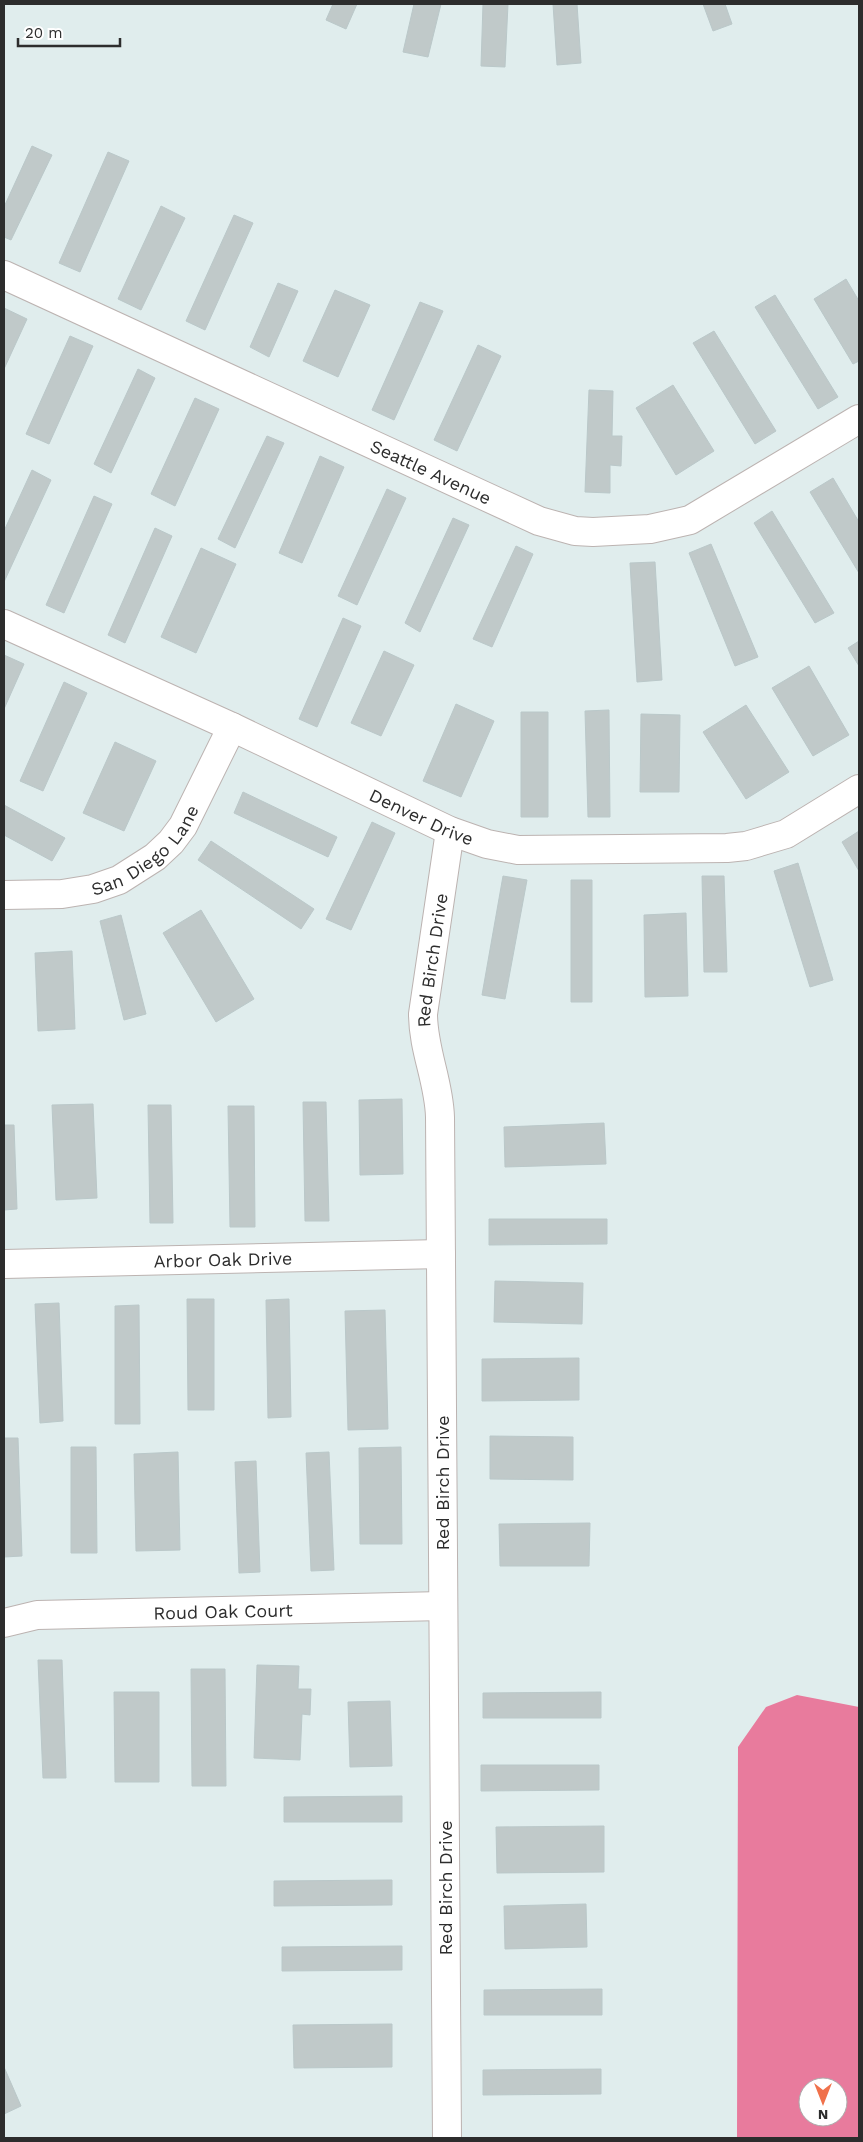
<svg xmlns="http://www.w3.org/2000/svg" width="863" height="2142" font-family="'Work Sans',sans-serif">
	<rect width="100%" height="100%" fill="#e0eded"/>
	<path fill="#e87b9d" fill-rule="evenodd" d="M797 1695 859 1707V2138H737L738 1747 766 1707ZM808 2087H838V2117H808Z"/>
	<path fill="#c0c9c9" stroke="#bac8c9" d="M333 4H357L346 29 326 20Z
		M414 4H441L428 57 403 52Z
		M483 4H508L505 67 481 66Z
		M553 4H577L581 63 557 65Z
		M703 4H725L732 24 713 31Z
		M32 146 52 155 11 240 4 237V207Z
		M108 152 129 161 80 272 59 263Z
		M161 206 185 218 141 310 118 299Z
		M234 215 253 223 205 330 186 321Z
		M846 279 859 301V361L853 364 814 299Z
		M278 283 298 291 269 357 250 347Z
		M335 290 370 305 338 377 303 361Z
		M775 295 838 397 818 409 755 307Z
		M420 302 443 311 394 420 372 410Z
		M4 308 27 319 4 369Z
		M714 331 776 431 755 444 693 343Z
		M70 336 93 346 49 444 26 434Z
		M478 345 501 356 457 451 434 440Z
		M138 369 155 378 111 473 94 464Z
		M673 385 714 451 676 475 636 408Z
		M589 390 613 391 612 436H622L621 466 610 465V493L585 492Z
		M195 398 219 409 175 506 151 494Z
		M267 436 284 443 235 548 218 539Z
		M320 456 344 467 302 563 279 553Z
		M32 470 51 480 4 582V531Z
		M833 478 859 522V573L810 492Z
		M387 489 406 498 357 605 338 596Z
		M94 496 112 504 64 613 46 605Z
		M772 511 834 613 815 623 754 523Z
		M453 518 469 525 420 632 405 623Z
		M155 528 172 536 125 643 108 635Z
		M711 544 758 657 735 666 689 553Z
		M516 546 533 554 492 647 473 639Z
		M201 548 236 564 196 653 161 637Z
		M655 562 662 680 637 682 630 563Z
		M343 618 361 626 317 727 299 719Z
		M859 641V666L848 648Z
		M384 651 414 665 381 736 351 723Z
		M4 655 24 664 4 709Z
		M809 666 849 735 813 756 772 688Z
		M64 682 87 693 43 791 20 781Z
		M456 704 494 721 461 797 423 781Z
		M746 705 789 772 746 799 703 732Z
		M609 710 610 817H588L585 711Z
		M521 712H548V817H521Z
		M641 714 680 715 679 792H640Z
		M115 742 156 761 124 831 83 813Z
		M243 792 337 837 328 857 234 813Z
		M4 805 65 838 52 861 4 835Z
		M372 822 395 833 351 930 326 919Z
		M859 831V871L842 842Z
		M211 841 314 909 301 929 198 860Z
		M798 863 833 980 810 987 774 871Z
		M503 876 527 880 505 999 482 995Z
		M702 876H724L727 972H704Z
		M571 880H592V1002H571Z
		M201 910 254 999 216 1022 163 933Z
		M686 913 688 996 645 997 644 915Z
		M121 915 146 1014 124 1020 100 921Z
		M72 951 75 1029 38 1031 35 953Z
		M402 1099 403 1174 360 1175 359 1100Z
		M303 1102H326L329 1221H305Z
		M93 1104 97 1198 56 1200 52 1105Z
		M148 1105H171L173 1223H150Z
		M228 1106H254L255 1227H230Z
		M604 1123 606 1164 505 1167 504 1127Z
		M4 1125H14L17 1209 4 1210Z
		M489 1219H607V1244L489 1245Z
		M495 1281 583 1283 582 1324 494 1322Z
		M187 1299H214V1410H188Z
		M289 1299 291 1417 268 1418 266 1300Z
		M59 1303 63 1421 40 1423 35 1304Z
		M139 1305 140 1424H115V1306Z
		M385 1310 388 1429 348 1430 345 1311Z
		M579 1358V1400L482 1401V1359Z
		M490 1436 573 1437V1480L490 1479Z
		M4 1438H18L22 1556 4 1557Z
		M71 1447H96L97 1553H71Z
		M401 1447 402 1544H360L359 1448Z
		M178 1452 180 1550 136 1551 134 1454Z
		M329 1452 334 1570 311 1571 306 1453Z
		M256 1461 260 1572 239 1573 235 1462Z
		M590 1523 589 1566H500L499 1524Z
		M38 1660H62L66 1778H43Z
		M257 1665 299 1666 298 1689H311L310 1715 302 1714 300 1760 254 1758Z
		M191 1669H225L226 1786H192Z
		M114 1692H159V1782H115Z
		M601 1692V1718H483V1693Z
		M390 1701 392 1766 350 1767 348 1702Z
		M481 1765H599V1790L481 1791Z
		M402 1796V1822H284V1797Z
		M604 1826V1872L497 1873 496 1827Z
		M392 1880V1905L274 1906V1881Z
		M586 1904 587 1947 505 1949 504 1906Z
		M402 1946V1970L282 1971V1947Z
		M602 1989V2015H484V1990Z
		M392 2024V2067L294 2068 293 2025Z
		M4 2067 21 2106 4 2114Z
		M601 2069V2094L483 2095V2070Z"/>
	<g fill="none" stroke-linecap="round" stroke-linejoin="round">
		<g stroke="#bcb3b1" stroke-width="30">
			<g id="minor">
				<path id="s1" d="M4 275 539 521 575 531 593 532 650 529 690 520 859 419"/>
				<path id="s2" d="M4 624 232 727 450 831 487 844 518 850 727 848 746 846 786 834 859 789"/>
				<path id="s3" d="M4 895 62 894 93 889 119 880 155 857 171 842 183 826 232 727"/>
				<path id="s4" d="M4 1264 441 1254"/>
				<path id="s5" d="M4 1623 37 1615 443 1606"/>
				<path id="s6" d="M447 2138 440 1117C439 1081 423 1050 423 1014L450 831"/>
			</g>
		</g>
		<use href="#minor" stroke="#fff" stroke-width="28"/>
	</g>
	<g text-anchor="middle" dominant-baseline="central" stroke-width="4" stroke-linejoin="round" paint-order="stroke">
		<g font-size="18" fill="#2d2d2d" stroke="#fff">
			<text stroke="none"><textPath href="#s1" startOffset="470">Seattle Avenue</textPath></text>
			<text stroke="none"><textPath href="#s2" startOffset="460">Denver Drive</textPath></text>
			<text stroke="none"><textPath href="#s3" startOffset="156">San Diego Lane</textPath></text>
			<text stroke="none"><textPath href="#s6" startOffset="1180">Red Birch Drive</textPath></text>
			<text stroke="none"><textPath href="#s4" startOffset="219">Arbor Oak Drive</textPath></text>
			<text transform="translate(442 1483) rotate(-90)">Red Birch Drive</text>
			<text stroke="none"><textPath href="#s5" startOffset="220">Roud Oak Court</textPath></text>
			<text transform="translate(445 1888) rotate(-90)">Red Birch Drive</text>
		</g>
	</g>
	<rect width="863" height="2142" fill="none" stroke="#2d2d2d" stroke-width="10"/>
	<g transform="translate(823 2102) rotate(180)"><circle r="24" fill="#ffffff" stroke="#ababab"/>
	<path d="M0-4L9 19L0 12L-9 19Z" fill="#f0714b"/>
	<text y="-8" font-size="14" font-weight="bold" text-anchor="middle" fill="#2d2d2d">N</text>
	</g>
	<path d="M18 38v8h102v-8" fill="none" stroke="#2d2d2d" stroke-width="2.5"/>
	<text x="25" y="38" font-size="15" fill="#2d2d2d" stroke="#ffffff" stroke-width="4" paint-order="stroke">20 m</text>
</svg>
